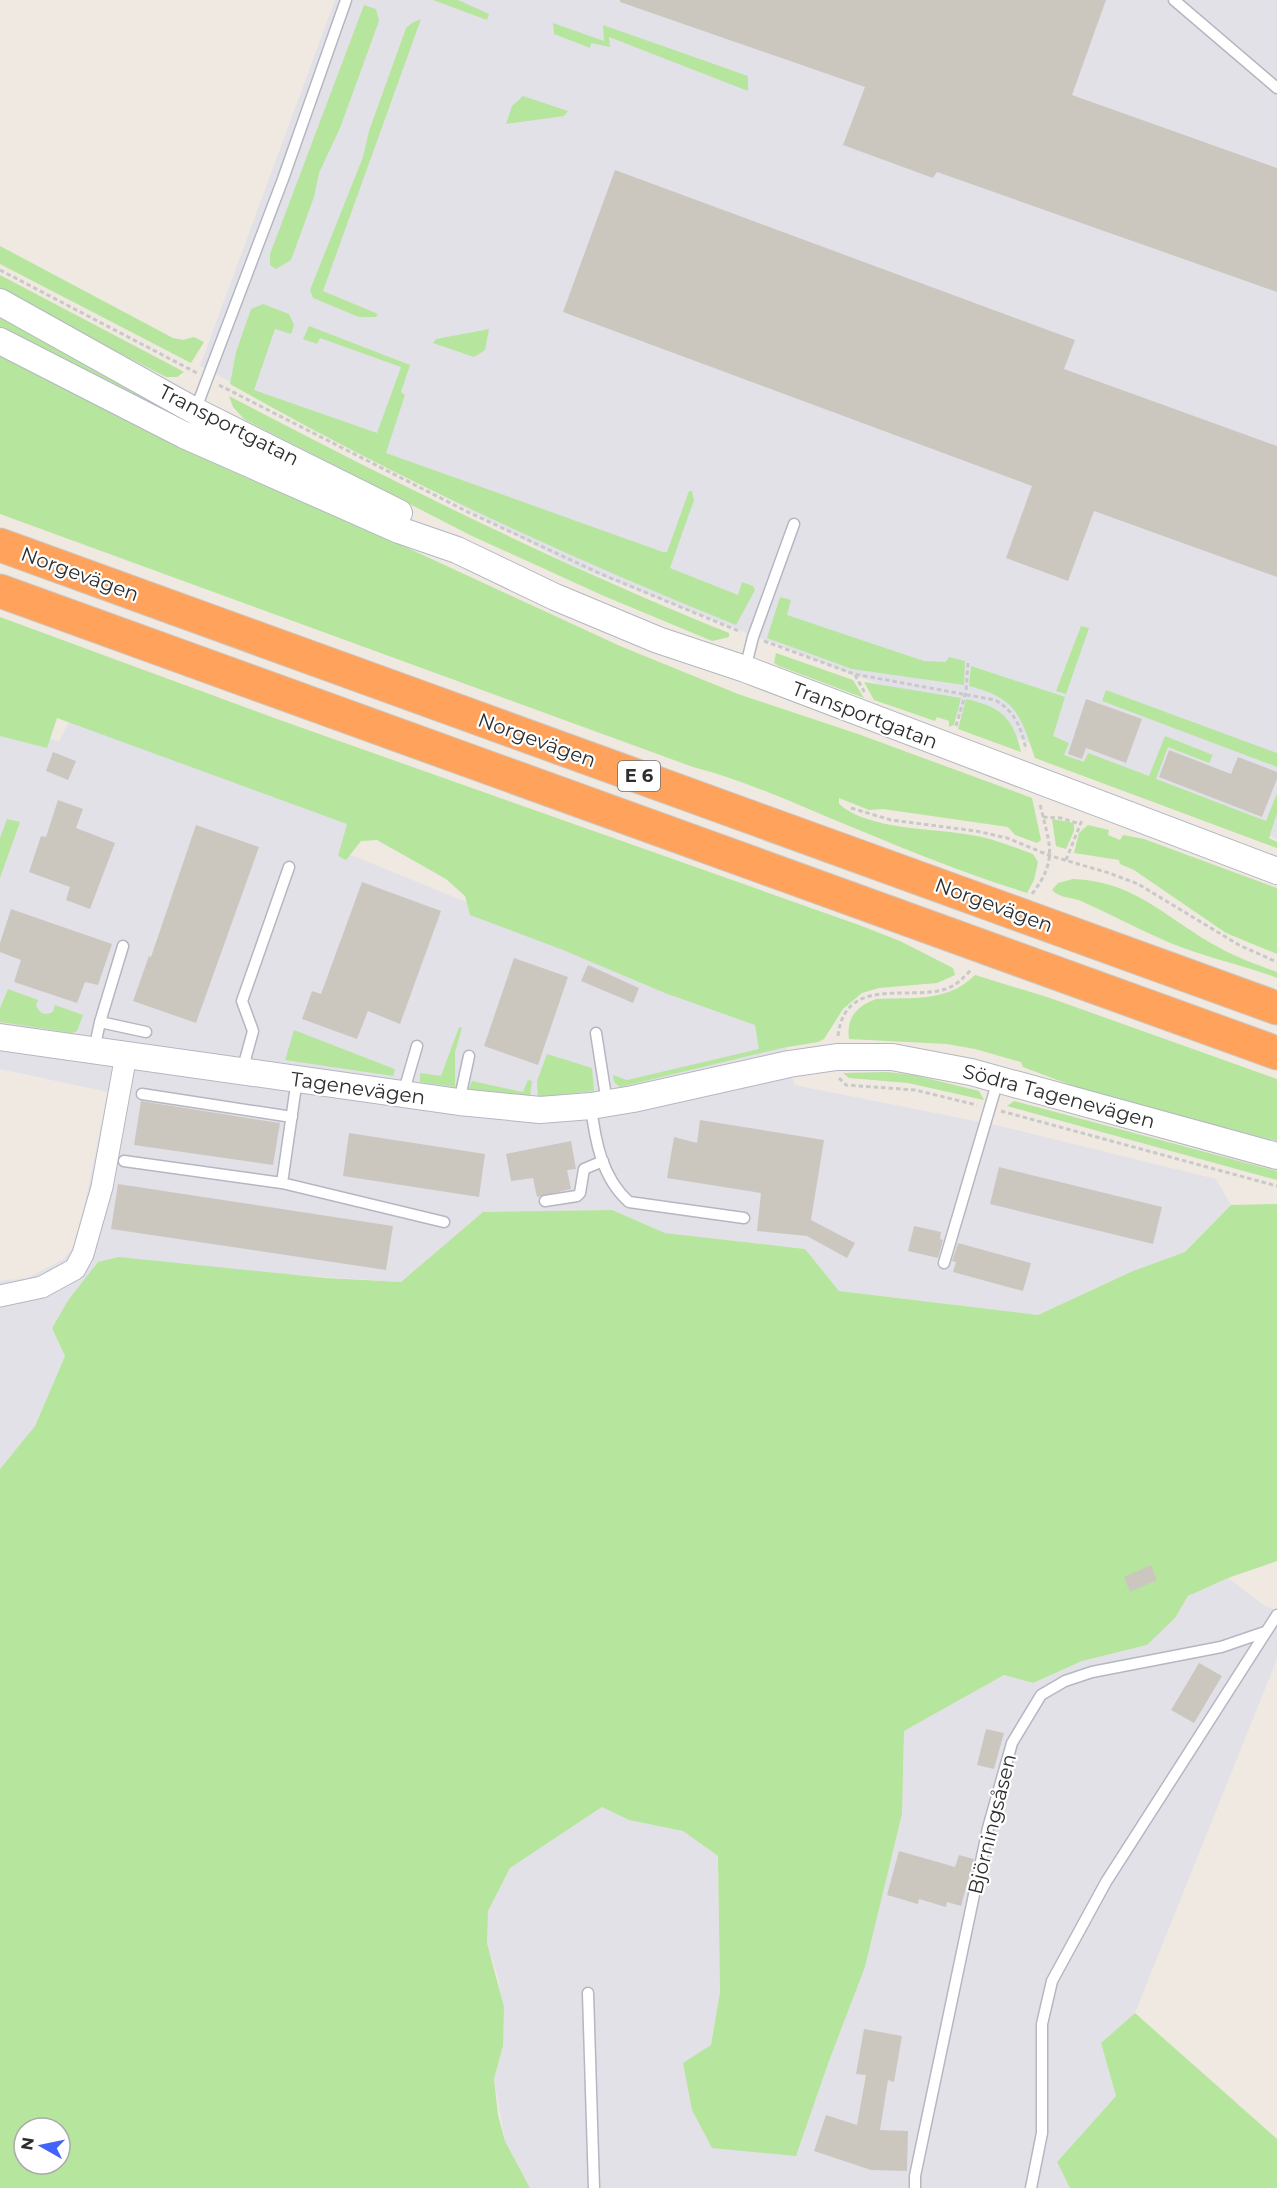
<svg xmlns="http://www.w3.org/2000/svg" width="1277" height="2188" font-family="Montserrat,sans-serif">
	<rect width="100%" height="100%" fill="#efe9e1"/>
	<path fill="#e3e1e8" d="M335 0H1277V839L570 564 200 366Z
		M74 713 357 824 346 853 783 1031 794 1085 1000 1126 1216 1179 1231 1205 1185 1252 1133 1271 1038 1315 839 1291 805 1249 665 1233 612 1210 483 1212 401 1282 98 1262 52 1327 65 1356 35 1426 0 1469V1281L27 1278 64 1259 77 1242 108 1092 0 1069V730L59 741Z
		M1228 1578 1265 1606 1277 1610V1659L1135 2013 1101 2043 1116 2096 1057 2162 1070 2188H530L505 2141 494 2079 503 2046 499 1981 487 1943 488 1911 510 1868 602 1807 629 1820 683 1831 718 1856 720 1992 711 2045 796 2156 829 2061 865 1967 902 1814 904 1731 1004 1675 1033 1683 1082 1661 1147 1645 1175 1618 1188 1596Z"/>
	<path fill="#b6e59e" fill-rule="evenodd" d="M433 0H458L489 14 487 20Z
		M364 5 376 9 379 21 340 128 319 173 314 197 291 260 276 269 270 265V254Z
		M421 19 323 291 378 314 376 317H359L313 298 310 290 363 157 369 131 406 28 412 23Z
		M553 23 604 41 603 25 748 76V91L609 37 610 47 591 43 590 48 554 34Z
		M523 96 568 111 564 116 506 124 512 106Z
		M0 246 173 338 183 340 194 337 204 342 191 363 0 264Z
		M0 275 173 366 184 372 177 377H166L23 303 0 291Z
		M263 304 289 314 294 325 291 334 275 329 254 390 377 433 401 367 320 338 317 344 303 339 309 326 410 365 401 392 405 395 386 453 663 552H667L689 491H692L694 500 670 568 738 595 742 582 753 586 755 590 736 625C563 555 392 476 230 384L236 352 251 309Z
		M0 314 176 410H160L150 405 0 328Z
		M489 329 485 350 474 357 433 343 436 339Z
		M0 351 229 470 358 525 620 646 738 694 858 734 1032 798 1041 840 1037 843 1015 835 1008 827 883 809 869 810 839 798V804C868 830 933 828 971 835 992 838 1013 847 1033 854L1038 862 1034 880 1027 893C970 875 914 853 859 830 804 808 751 782 693 767L0 514Z
		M229 396C393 482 558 564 729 633V637L712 641 604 596 472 536 244 419 233 407Z
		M780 597 791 600 787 615 924 661 946 662 949 657 965 661 964 685 852 669 767 638Z
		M0 617 277 719 859 925 900 941 953 968 955 975 937 983 879 988 862 993 843 1009 824 1039 818 1042 782 1048 620 1087 614 1082 613 1075 627 1080 759 1049 755 1025 665 993 563 950 470 915 465 896 446 879 377 840 361 841 346 860 338 856 347 824 57 718 47 748 0 736Z
		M1081 626 1089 628 1066 694 1056 691Z
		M776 653 853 680 864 698 779 666 774 663Z
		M971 666 1065 697 1053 736 1069 743 1064 755 1084 762 1088 753 1149 776 1165 736 1213 755 1209 763 1168 747 1156 779 1266 821 1277 793V813L1269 838 1277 842V848L1035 758C1020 714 1016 698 969 686Z
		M864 682 961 698 954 725 949 727V721L937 717 935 721 874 700Z
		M1106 690 1277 753V767L1102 701Z
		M966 699C1001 707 1013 717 1021 752L958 729Z
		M7 819 20 822 0 878V838Z
		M1052 819 1074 823V831L1066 849 1056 846Z
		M1088 825 1109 830 1108 835 1120 840 1123 835 1144 839 1277 888V954L1226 933 1134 870 1120 864 1119 860 1074 853 1079 833Z
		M1073 879C1132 881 1162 914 1209 942 1231 955 1254 964 1277 972V978C1241 964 1203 957 1168 942 1138 929 1110 914 1081 901 1071 897 1059 898 1052 890L1058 883Z
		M975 975 1050 998 1277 1079V1141L1084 1090 1023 1067 1021 1062 975 1049 947 1044 849 1039C846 1018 857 1006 876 999 912 997 947 1003 975 975Z
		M8 989 38 1000 36 1006C41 1014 44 1016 53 1012L55 1005 83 1015 77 1031 72 1033 0 1022V1008Z
		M459 1027 462 1028 455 1052V1087L420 1082V1073L441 1076Z
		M294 1030 392 1068 395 1070 393 1076 285 1060Z
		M547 1054 592 1068 594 1091 538 1097 537 1081Z
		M887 1072 914 1075 979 1091 984 1100 908 1083 849 1078 843 1073Z
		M528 1080 532 1081 530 1097 471 1091 469 1088 472 1081 523 1092Z
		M1014 1101 1277 1171V1180L1007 1106Z
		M1277 1204V1561L1228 1578 1188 1596 1175 1618 1147 1645 1082 1661 1033 1683 1004 1675 904 1731 902 1814 865 1967 829 2061 796 2156 712 2148 692 2110 683 2063 711 2045 720 1992 718 1856 683 1831 629 1820 602 1807 510 1868 488 1911 487 1943 504 2007 503 2046 494 2079 498 2115 505 2141 530 2188H0V1469L35 1426 65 1356 52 1328 69 1299 98 1262 119 1257 326 1278 401 1282 483 1212 612 1210 665 1233 805 1249 839 1291 1038 1315 1133 1271 1185 1252 1231 1205ZM24 2128H60V2164H24Z
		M1135 2013 1277 2139V2188H1070L1057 2162 1116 2096 1101 2043Z"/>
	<path fill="#cbc7bf" d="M620 0H1106L1072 95 1277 168V292L937 172 933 178 843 145 865 87 620 2Z
		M615 170 1075 340 1064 369 1277 446V577L1094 511 1068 581 1006 558 1032 486 563 312Z
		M1086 699 1142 719 1126 763 1086 748 1082 759 1068 754Z
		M1169 750 1231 774 1238 757 1277 772V779L1262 817 1159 777Z
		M53 752 76 761 68 780 46 771Z
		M58 800 83 809 76 828 115 843 90 909 66 900 70 887 29 872 41 836 46 837Z
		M196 825 259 847 196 1023 133 1001 149 956 151 957Z
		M362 882 441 911 400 1024 368 1011 357 1039 302 1019 312 991 321 994Z
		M11 909 112 944 98 985 85 982 77 1003 14 982 21 960 0 952V943Z
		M514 958 568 977 538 1065 484 1046Z
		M588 965 639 988 633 1003 581 981Z
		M141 1101 280 1123 273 1165 134 1145Z
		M700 1120 824 1140 811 1220 855 1243 847 1258 807 1236 757 1231 761 1193 667 1178 674 1137 697 1143Z
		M349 1133 485 1154 479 1197 343 1176Z
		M571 1141 576 1169 567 1170 571 1189 537 1197 533 1178 511 1181 506 1154Z
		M999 1167 1162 1207 1153 1244 990 1204Z
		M118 1184 393 1226 386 1270 111 1229Z
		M914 1226 941 1232 940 1239 943 1240 938 1258 908 1251Z
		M958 1243 1031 1263 1023 1291 953 1272 956 1262 952 1261Z
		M1151 1565 1157 1580 1130 1592 1124 1577Z
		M1199 1663 1222 1676 1194 1723 1171 1710Z
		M986 1729 1004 1733 994 1769 977 1765Z
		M899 1851 955 1867 959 1855 974 1859 961 1906 947 1902 946 1907 919 1899 918 1904 887 1895Z
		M864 2029 902 2036 894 2082 888 2080 880 2130 908 2131 907 2171 871 2170 814 2151 826 2115 857 2125 866 2075 856 2074Z"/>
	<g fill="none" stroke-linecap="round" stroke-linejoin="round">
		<g stroke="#b4b7c1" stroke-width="13">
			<path id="service" d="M1174 0 1277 88
				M195 411 283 179 346 0
				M745 669 753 637 794 524
				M100 1022 123 946
				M596 1033 607 1103
				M94 1050 100 1022 146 1032
				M242 1071 253 1031 242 1001 289 867
				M142 1094 292 1117
				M403 1094 417 1046
				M459 1102 469 1056
				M591 1106C595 1141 602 1178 629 1202L744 1218
				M124 1161 282 1183 444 1222
				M282 1183 297 1079
				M545 1201 577 1196 580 1193 584 1169 603 1161
				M944 1263 998 1080
				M588 1993 594 2188
				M915 2188V2176L988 1828 1012 1743 1041 1695 1065 1681 1092 1672 1221 1647 1265 1632
				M1031 2188 1042 2133V2024L1052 1981 1106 1882 1277 1615"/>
		</g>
		<g stroke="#b4b7c1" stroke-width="23">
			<path id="minor" d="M0 1296 42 1287 75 1269 83 1254 102 1187 126 1055"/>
		</g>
		<g stroke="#b4b7c1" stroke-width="28">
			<path id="tertiary" d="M0 302 195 411 399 513
				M0 341 184 435 399 530 457 550 555 597 658 640 745 669 1277 871
				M0 1037 459 1102 540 1110 591 1106 633 1099 789 1064 837 1057H892L971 1072 1277 1156"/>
		</g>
		<g stroke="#c9c9c9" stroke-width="35">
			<path id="motorway" d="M0 545 1277 1008
				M0 591 1277 1053"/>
		</g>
		<path stroke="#c9c9c9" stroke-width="3" stroke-dasharray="4.5 3" stroke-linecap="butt" d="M0 270 197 373
			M219 385 468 512 601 574 741 632
			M764 641 854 674 995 700C1015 711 1022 729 1026 750
			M855 675 865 693
			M956 726 966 692 968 663
			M851 808 891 820 976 831 1007 838 1051 856 1109 873 1138 884 1239 945 1277 962
			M1043 817 1061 818 1080 824
			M1066 860 1082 820
			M1032 894C1059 859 1049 844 1040 804
			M838 1036C845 975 908 1001 946 989 957 985 964 977 972 969
			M839 1078 846 1085 915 1090 977 1105
			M1001 1111 1277 1186"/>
		<use href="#service" stroke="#fff" stroke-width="10"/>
		<use href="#minor" stroke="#fff" stroke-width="21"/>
		<use href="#tertiary" stroke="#fff" stroke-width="26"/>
		<use href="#motorway" stroke="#ffa35c" stroke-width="33"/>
	</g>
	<g text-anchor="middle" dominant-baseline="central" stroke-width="4.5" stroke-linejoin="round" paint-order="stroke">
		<rect fill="#fff" stroke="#6d6d6d" stroke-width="1.5" x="618" y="761" width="42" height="30" rx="4.5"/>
		<g font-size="18" font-weight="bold" fill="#2e2e2e">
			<text x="639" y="776">E 6</text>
		</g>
		<g font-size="20" fill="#2e2e2e" stroke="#fff">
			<text transform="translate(229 425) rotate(27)">Transportgatan</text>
			<text transform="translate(80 574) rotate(20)">Norgevägen</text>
			<text transform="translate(865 715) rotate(21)">Transportgatan</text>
			<text transform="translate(537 740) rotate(20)">Norgevägen</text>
			<text transform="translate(994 905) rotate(20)">Norgevägen</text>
			<text transform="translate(358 1088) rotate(8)">Tagenevägen</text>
			<text transform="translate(1059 1096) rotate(15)">Södra Tagenevägen</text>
			<text transform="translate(992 1824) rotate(-76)">Björningsåsen</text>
		</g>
	</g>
	<g transform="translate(42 2146) rotate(279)"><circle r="28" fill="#ffffff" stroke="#ababab" stroke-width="1.5"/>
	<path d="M0-4.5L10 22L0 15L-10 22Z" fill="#4264fb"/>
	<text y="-9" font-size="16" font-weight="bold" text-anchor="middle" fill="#2e2e2e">N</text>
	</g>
</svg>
